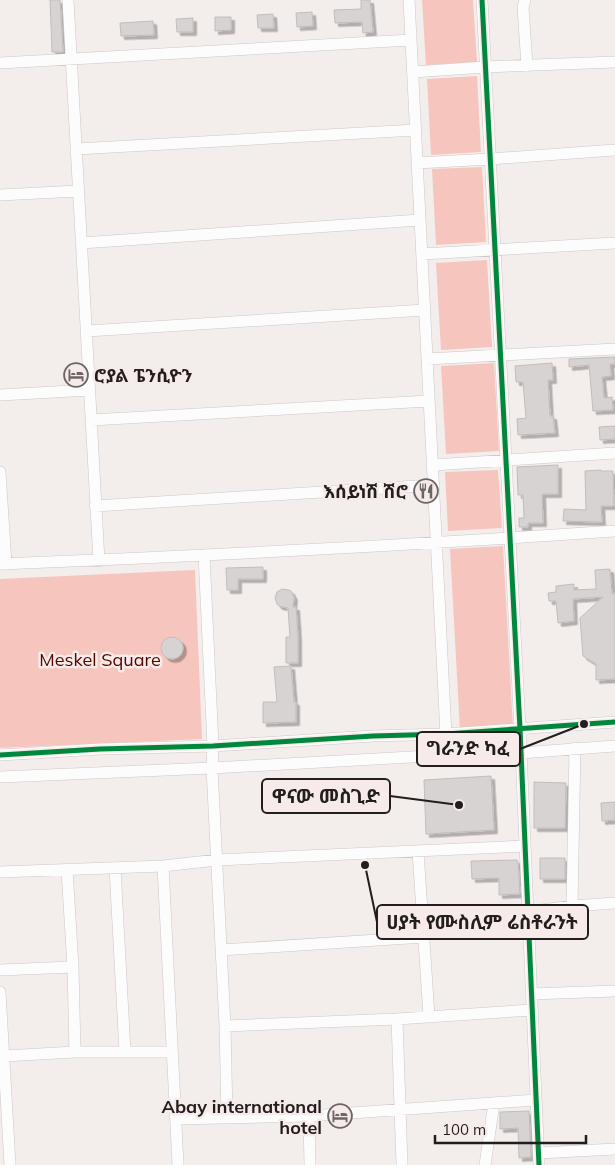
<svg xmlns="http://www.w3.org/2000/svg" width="615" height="1165" font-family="Mulish,'Noto Sans Ethiopic',sans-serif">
	<defs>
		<filter id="shadow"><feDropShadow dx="3.5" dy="3.5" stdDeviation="0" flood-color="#0004"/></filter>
	</defs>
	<rect width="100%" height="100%" fill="#f3edec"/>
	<path fill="#f6c6be" d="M422 0H473L477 62 426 65Z
		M477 76 481 152 431 155 427 79Z
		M482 167 486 242 436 245 432 169Z
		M487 260 492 347 441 350 436 263Z
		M494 363 499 451 446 454 441 366Z
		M498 470 502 528 448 531 445 472Z
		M503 546 513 728 460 731 450 549Z
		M195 570 202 739 0 748V579Z"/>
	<path fill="#d7d3d2" stroke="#c2bdbc" filter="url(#shadow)" d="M50 0H60L63 52H52Z
		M361 0H370L373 32 363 33 362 22 335 23 334 10 361 9Z
		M312 12 313 26 297 27 296 13Z
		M273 14 274 28H258L257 15Z
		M215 17H231V30L215 31Z
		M193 18V32H177L176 19Z
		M153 21 154 35 121 36 120 23Z
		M615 357V364H610L611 376 602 377 604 398 612 397 613 410 593 411 589 365 569 367V359Z
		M552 363 553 380H548L550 416H553L555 433 518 435 517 419 526 418 523 382H516L515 366Z
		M615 426V439L600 440 599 427Z
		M558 465V494H542L543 523H528V527H519V518H524L523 495H518L517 467Z
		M601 470V471H613L614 506H601L602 522 563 521 564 509 586 510 585 471Z
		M263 567V579H238V590H227L226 568Z
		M610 569 612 594 615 593V679L596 680V664L583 656 580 618 603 597 573 599 574 621 558 623 556 601H549L548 593 556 592V586L574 584V590L596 589 595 570Z
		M282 589 289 590 291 591 294 597 293 607H296L298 637V663H286V637H290L288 608 279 606 277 604 275 598 277 592Z
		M161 648a11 11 0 1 1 22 0a11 11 0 1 1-22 0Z
		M291 666 294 702H296V722L263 723V702H277L274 667Z
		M491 776 494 830 426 834 424 780Z
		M534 782 566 783 565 828H534Z
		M615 802V820L602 821 601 803Z
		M540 858H565V879H540Z
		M517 860 518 862 520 894 499 895V878L472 879 471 861Z
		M529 1111 531 1157 519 1158 518 1128 500 1129V1112Z"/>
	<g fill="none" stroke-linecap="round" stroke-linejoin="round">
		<g stroke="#ccc8c7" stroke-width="12">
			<path id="minor" d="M68 0 99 561
				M409 0 447 755
				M482 0 520 729 539 1165
				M525 0 523 7 527 66
				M0 63 411 40
				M413 72 485 67 615 62
				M76 149 416 130
				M417 163 490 159 615 150
				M0 195 78 191
				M81 243 420 220
				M422 254 615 243
				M87 331 425 310
				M427 359 615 349
				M0 395 90 390
				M91 420 429 401
				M433 465 615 453
				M0 472 6 564
				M95 506 434 485
				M204 555 213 746 212 768 225 1026 227 1117
				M0 564C205 556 410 545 615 531
				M0 755 100 749 213 746 373 736 446 734 615 722
				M0 777 212 768 447 755 520 753 615 746
				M418 851 429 1016
				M163 866 178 1165
				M115 868 125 1052
				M67 870 73 967 75 1052
				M0 872 163 866 217 860 524 846
				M572 906 575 748
				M527 912 572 906 615 903
				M221 950 424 937
				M0 970 73 967
				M0 992 10 1165
				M531 994 615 991
				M397 1019 402 1165
				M225 1026 397 1019 532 1010
				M4 1056 75 1052H172
				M309 1116 310 1165
				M176 1119 309 1116 536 1100
				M539 1153 615 1149
				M485 1165 494 1103"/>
		</g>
		<use href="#minor" stroke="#fdfcfc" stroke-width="11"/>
		<g stroke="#f6ebe9" stroke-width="8">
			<path id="cycleway" d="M482 0 520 729 539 1165
				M0 755 100 749 213 746 373 736 446 734 615 722"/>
		</g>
		<use href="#cycleway" stroke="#00873e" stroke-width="5"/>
	</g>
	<defs>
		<g id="hotel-ring" transform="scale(1.25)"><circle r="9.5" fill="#f6ebe9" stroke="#6b6665" stroke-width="1.5"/><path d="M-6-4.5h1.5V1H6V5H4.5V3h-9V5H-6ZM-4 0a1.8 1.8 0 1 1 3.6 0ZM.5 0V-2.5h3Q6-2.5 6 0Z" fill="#6b6665"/></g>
		<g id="restaurant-ring" transform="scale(1.25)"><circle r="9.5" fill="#f6ebe9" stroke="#6b6665" stroke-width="1.5"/><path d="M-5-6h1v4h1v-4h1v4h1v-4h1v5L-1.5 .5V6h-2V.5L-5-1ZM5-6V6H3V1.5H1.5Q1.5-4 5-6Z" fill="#6b6665"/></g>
	</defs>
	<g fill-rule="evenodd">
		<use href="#hotel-ring" x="76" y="375"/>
		<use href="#restaurant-ring" x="426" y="491"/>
		<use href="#hotel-ring" x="340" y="1116"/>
	</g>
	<g text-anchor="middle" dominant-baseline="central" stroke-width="5" stroke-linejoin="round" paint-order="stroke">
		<g font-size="18" font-weight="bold" fill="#221e1d" stroke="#f6ebe9" text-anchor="end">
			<text x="94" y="375" text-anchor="start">ሮያል ፔንሲዮን</text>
			<text x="408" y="491">እሰይነሽ ሽሮ</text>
			<text x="322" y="1106">Abay international<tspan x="322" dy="21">hotel</tspan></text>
		</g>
		<g font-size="18" fill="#560400" stroke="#f6ebe9">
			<text x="100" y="659">Meskel Square</text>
		</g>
	</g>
	<path fill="none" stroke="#221e1d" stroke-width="2" d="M584 724L520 749M459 805L390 796M365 865L377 922"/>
	<g fill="#221e1d" stroke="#f6ebe9" stroke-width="2">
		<circle cx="584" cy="724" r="5"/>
		<circle cx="459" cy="805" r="5"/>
		<circle cx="365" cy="865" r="5"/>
	</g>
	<g fill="#f6ebe9" stroke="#221e1d" stroke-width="2">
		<rect x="417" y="732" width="103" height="34" rx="5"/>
		<rect x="262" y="779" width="128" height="34" rx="5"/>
		<rect x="377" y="905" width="211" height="34" rx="5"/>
	</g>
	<g font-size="19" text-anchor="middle" font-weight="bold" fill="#221e1d">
		<text x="468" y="755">ግራንድ ካፈ</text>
		<text x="326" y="803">ዋናው መስጊድ</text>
		<text x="482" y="929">ሀያት የሙስሊም ሬስቶራንት</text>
	</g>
	<path d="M435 1135v8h151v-8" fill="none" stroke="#221e1d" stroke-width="2.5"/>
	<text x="442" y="1135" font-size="15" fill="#221e1d" stroke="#f6ebe9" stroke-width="4" paint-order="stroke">100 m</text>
</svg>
